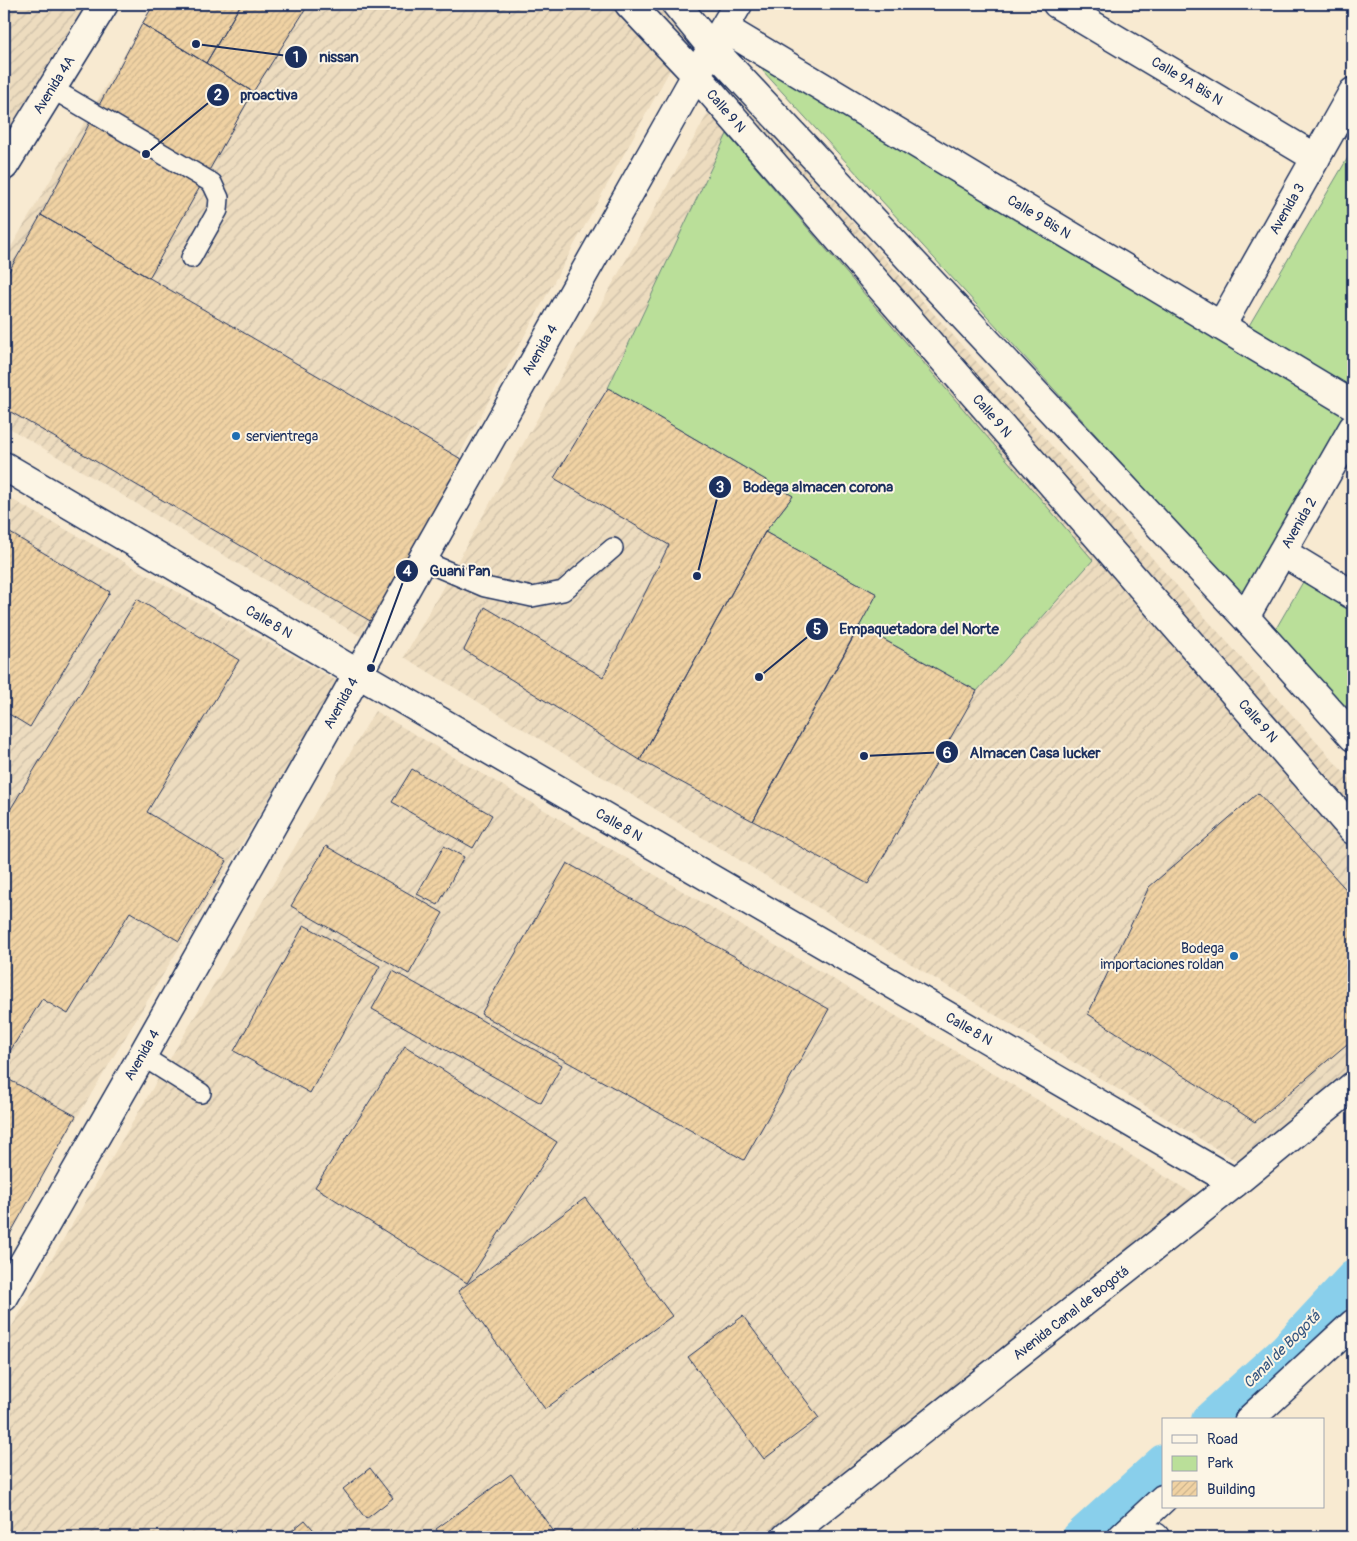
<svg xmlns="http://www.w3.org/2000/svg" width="1357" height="1541" font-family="Pangolin,sans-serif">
	<defs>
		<pattern id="industrial-furrows" width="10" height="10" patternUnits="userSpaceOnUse" patternTransform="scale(1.25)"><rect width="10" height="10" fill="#eddcbf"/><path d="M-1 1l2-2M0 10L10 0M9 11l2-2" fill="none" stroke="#cbbda7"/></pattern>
		<pattern id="building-hatch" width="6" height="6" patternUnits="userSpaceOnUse" patternTransform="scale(1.25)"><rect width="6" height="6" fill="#f0d2a3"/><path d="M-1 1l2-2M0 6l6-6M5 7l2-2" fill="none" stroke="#cdb58f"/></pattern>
	</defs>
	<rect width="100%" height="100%" fill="#f8ead1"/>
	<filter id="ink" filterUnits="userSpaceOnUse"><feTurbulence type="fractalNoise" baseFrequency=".02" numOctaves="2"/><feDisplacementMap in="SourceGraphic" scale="10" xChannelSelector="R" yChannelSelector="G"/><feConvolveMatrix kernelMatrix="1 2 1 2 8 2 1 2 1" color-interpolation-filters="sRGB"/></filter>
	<g filter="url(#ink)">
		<path fill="url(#industrial-furrows)" d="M4 4H105L4 176Z
			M154 4H656L687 39 360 636 4 425V259Z
			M726 81 1353 783V1094L1258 1174 404 657Z
			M4 495 339 682 4 1239Z
			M375 711 891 1013 1124 1151 1195 1195 771 1537H4V1340Z"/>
		<path fill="#badf99" stroke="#6a877c" d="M730 35 1247 329 1353 149V416L1245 598Z
			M727 134 1093 560 977 691 859 626 877 594 765 532 793 496 608 388Z
			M1307 575 1353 603V716L1274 632Z"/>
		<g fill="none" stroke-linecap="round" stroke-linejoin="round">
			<path stroke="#89cfeb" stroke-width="34" d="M1208 1420 1285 1350 1353 1277
				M1079 1537 1163 1461"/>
		</g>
		<path fill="url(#building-hatch)" stroke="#1b2f5e" d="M154 4H241L206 63 142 24Z
			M241 4H309L253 92 206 63Z
			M142 24 253 92 149 278 41 215Z
			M41 215 468 463 372 622 4 408V280Z
			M608 388 793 496 765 532 640 760 464 650 485 607 603 677 669 545 554 478Z
			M5 530 110 592 30 727 4 711V532Z
			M765 532 877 594 753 821 640 760Z
			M137 599 239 660 147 812 227 861 179 941 130 912 68 1014 42 999 4 1061V820Z
			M859 626 977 691 868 884 753 821Z
			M412 769 492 815 473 848 392 802Z
			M1258 793 1353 897V1039L1255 1122 1088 1014 1149 887Z
			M326 846 443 913 409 974 291 906Z
			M444 846 464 857 438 905 417 894Z
			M567 863 829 1009 744 1160 481 1014Z
			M304 925 380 966 310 1093 234 1051Z
			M393 971 562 1065 541 1103 372 1009Z
			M405 1046 557 1142 467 1283 315 1187Z
			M4 1077 76 1116 4 1245Z
			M585 1198 672 1316 545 1409 458 1291Z
			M743 1316 819 1418 764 1459 688 1357Z
			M370 1468 393 1498 366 1519 343 1489Z
			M511 1474 558 1537H441L436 1529Z
			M305 1520 320 1537H284Z"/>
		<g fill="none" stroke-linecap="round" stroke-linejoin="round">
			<g stroke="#1b2f5e" stroke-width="22">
				<path id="lane" d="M51 88 212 183 219 198 218 210 191 258
					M421 560 485 587 532 597 563 591 613 548
					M142 1056 201 1093"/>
			</g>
			<g stroke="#1b2f5e" stroke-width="31">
				<path id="street" d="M629 4 696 75 1353 830
					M676 4 712 48 1245 617 1353 737
					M1057 4 1316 158
					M724 28 1353 405
					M4 166 104 4
					M1221 326 1353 92
					M4 466 357 673 1235 1183
					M1282 552 1353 595
					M1245 617 1353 428
					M4 1297 142 1056 696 75 738 4
					M1129 1531 1155 1537"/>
			</g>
			<g stroke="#1b2f5e" stroke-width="31">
				<path id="secondary" d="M1249 1420 1353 1324
					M786 1537 1235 1183 1353 1086
					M1122 1537 1163 1499"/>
			</g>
			<use href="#lane" stroke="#fcf5e5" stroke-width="19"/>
			<use href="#street" stroke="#fcf5e5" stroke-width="28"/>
			<use href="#secondary" stroke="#fcf5e5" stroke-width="28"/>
		</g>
	</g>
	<g fill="#1f6fb2" stroke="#fcf5e5" stroke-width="2">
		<circle cx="236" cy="436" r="5"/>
		<circle cx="1234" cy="956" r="5"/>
	</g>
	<g text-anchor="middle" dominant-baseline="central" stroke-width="4" stroke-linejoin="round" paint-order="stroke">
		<g font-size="14" fill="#1b2f5e" stroke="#fcf5e5">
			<text transform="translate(1187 81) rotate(31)">Calle 9A Bis N</text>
			<text transform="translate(54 85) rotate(-58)">Avenida 4A</text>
			<text transform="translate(726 111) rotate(49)">Calle 9 N</text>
			<text transform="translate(1287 209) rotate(-60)">Avenida 3</text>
			<text transform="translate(1039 217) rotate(31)">Calle 9 Bis N</text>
			<text transform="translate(540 350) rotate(-60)">Avenida 4</text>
			<text transform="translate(992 416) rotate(49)">Calle 9 N</text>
			<text transform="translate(1299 523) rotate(-60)">Avenida 2</text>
			<text transform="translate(269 622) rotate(30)">Calle 8 N</text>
			<text transform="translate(341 703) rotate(-61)">Avenida 4</text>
			<text transform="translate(1258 721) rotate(49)">Calle 9 N</text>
			<text transform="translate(619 825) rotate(30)">Calle 8 N</text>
			<text transform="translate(969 1029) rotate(30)">Calle 8 N</text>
			<text transform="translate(142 1055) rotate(-60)">Avenida 4</text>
			<text transform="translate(1071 1313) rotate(-38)">Avenida Canal de Bogotá</text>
		</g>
		<g font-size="14" fill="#1b2f5e" stroke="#fcf5e5" text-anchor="start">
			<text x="246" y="436">servientrega</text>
			<text x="1224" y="948" text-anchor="end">Bodega<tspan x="1224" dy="16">importaciones roldan</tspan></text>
		</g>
		<g font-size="15" font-style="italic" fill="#365781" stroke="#fcf5e5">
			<text transform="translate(1282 1350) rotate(-45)">Canal de Bogotá</text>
		</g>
	</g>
	<path fill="none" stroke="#1b2f5e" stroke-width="2" d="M196 44L296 57M146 154L218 95M697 576L720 487M371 668L407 571M759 677L817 629M864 756L947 752"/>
	<g fill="#1b2f5e" stroke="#fcf5e5" stroke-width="2">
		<circle cx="196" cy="44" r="5"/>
		<circle cx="146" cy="154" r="5"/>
		<circle cx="697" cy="576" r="5"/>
		<circle cx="371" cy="668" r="5"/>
		<circle cx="759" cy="677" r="5"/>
		<circle cx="864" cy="756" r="5"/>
		<circle cx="296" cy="57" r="12"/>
		<circle cx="218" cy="95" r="12"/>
		<circle cx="720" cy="487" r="12"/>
		<circle cx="407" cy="571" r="12"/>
		<circle cx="817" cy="629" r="12"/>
		<circle cx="947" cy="752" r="12"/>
	</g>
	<g font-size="15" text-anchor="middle" font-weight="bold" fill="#fff">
		<text x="296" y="62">1</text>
		<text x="218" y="100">2</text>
		<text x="720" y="492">3</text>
		<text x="407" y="576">4</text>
		<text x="817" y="634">5</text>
		<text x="947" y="758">6</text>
	</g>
	<g font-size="15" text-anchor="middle" font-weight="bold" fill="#1b2f5e" stroke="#fcf5e5" stroke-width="4" stroke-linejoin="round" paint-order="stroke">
		<text x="339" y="62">nissan</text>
		<text x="269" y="100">proactiva</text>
		<text x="818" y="492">Bodega almacen corona</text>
		<text x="460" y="576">Guani Pan</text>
		<text x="919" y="634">Empaquetadora del Norte</text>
		<text x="1035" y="758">Almacen Casa lucker</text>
	</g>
	<rect width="1357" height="1541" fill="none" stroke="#fcf5e5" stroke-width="20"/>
	<rect x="10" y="10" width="1337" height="1521" fill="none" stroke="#1b2f5e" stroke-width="2" filter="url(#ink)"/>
	<rect x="1162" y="1418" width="162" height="90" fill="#fcf5e5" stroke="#a2a6af"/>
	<rect x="1172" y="1435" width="25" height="8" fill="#fcf5e5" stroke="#a2a6af"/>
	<text x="1207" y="1444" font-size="15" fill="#1b2f5e">Road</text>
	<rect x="1172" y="1456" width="25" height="15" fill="#badf99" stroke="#a2a6af"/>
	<text x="1207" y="1468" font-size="15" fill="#1b2f5e">Park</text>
	<rect x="1172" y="1481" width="25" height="15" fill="url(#building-hatch)" stroke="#a2a6af"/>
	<text x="1207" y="1494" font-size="15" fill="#1b2f5e">Building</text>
</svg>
